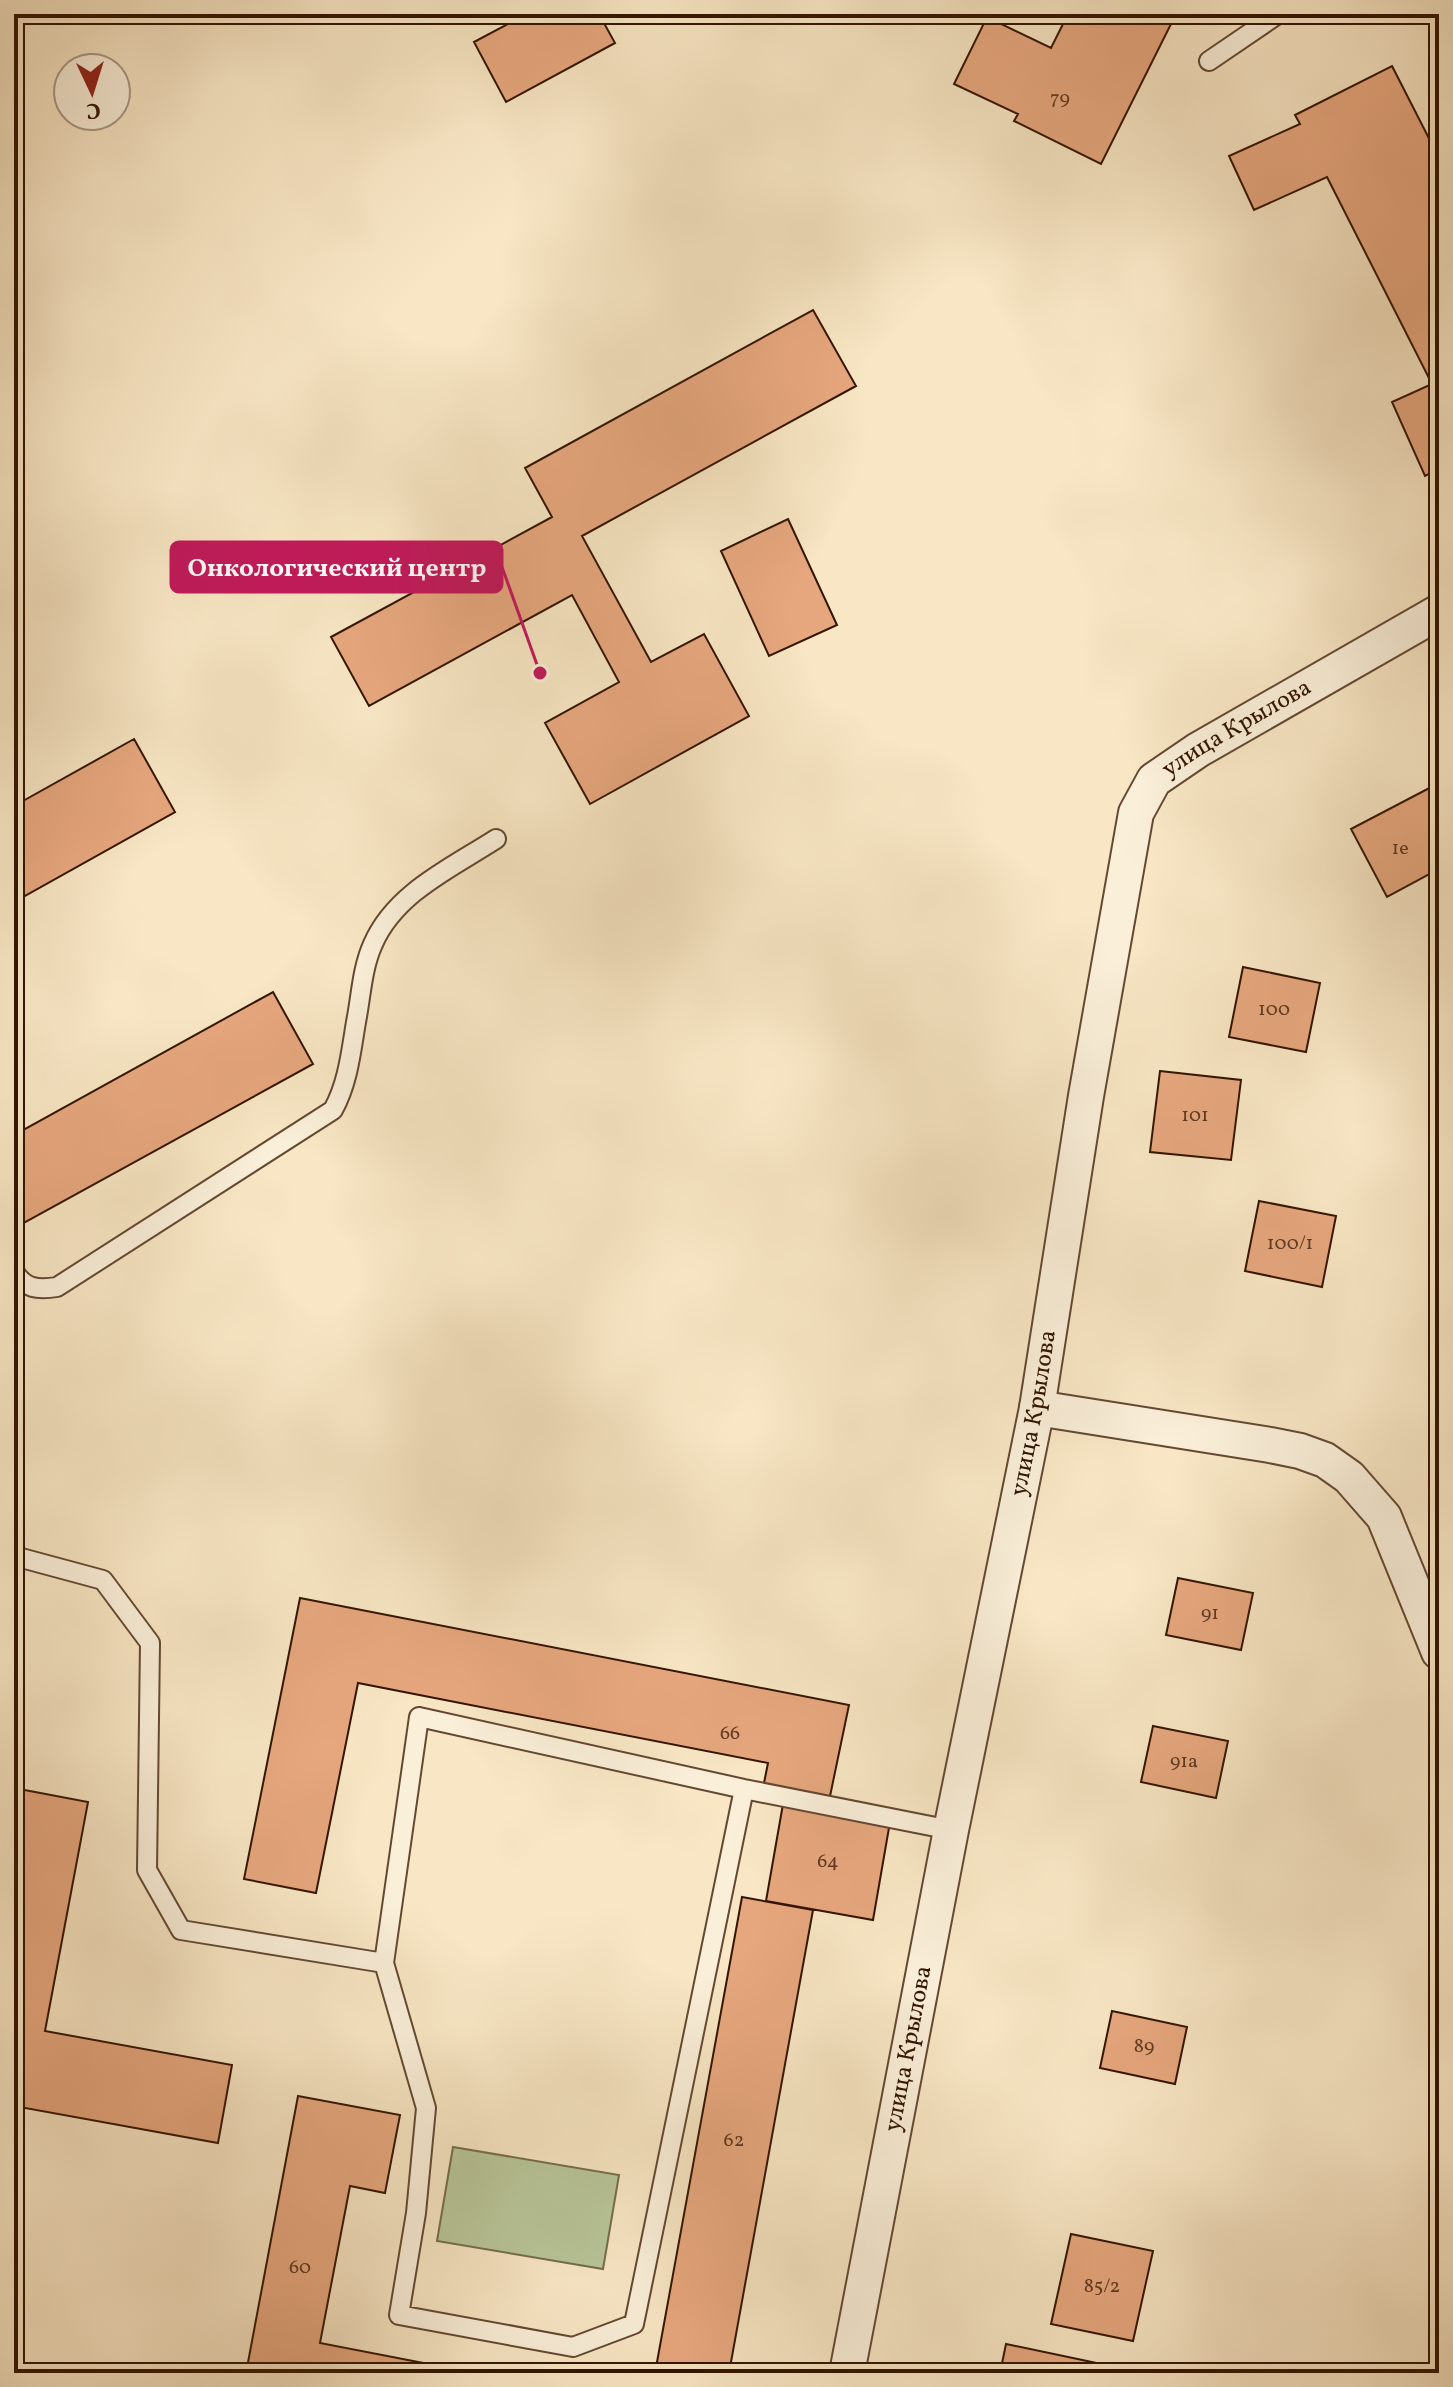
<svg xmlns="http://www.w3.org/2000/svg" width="1453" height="2387" font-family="Vollkorn,serif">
	<rect width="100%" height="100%" fill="#f8e6c4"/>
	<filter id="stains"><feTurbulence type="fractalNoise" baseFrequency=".0025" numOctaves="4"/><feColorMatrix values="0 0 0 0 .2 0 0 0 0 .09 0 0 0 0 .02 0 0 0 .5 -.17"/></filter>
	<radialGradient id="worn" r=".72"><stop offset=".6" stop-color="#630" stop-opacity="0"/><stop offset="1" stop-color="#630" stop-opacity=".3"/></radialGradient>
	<path fill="#b8c699" stroke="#766d4c" stroke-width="2" d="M453 2147 619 2175 603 2269 437 2241Z"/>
	<path fill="#e7a77e" stroke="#331400" stroke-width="2" d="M527 14H599L615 43 506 102 474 42Z
		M1068 14H1176L1101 164 1014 121 1018 114 954 84 987 17 1051 48Z
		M1392 66 1439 158V469L1425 476 1392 402 1432 384 1327 177 1254 210 1229 156 1300 124 1295 115Z
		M813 310 856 386 582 536 651 662 704 634 749 716 590 804 545 723 619 682 572 595 369 706 331 637 552 517 525 468Z
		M788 519 837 625 769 656 721 551Z
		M134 739 175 812 14 902V806Z
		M1439 783V869L1387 897 1351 829Z
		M1243 967 1320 983 1306 1052 1229 1037Z
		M273 992 313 1064 22 1224 14 1209V1135Z
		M1160 1071 1241 1080 1231 1160 1150 1152Z
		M1259 1201 1336 1216 1322 1287 1245 1271Z
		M1178 1578 1253 1593 1241 1650 1166 1635Z
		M300 1598 849 1705 829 1801 763 1788 768 1763 358 1683 316 1893 244 1879Z
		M1153 1726 1228 1741 1216 1798 1141 1782Z
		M14 1788 88 1802 45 2031 232 2065 218 2143 14 2106Z
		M783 1804 890 1822 873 1920 766 1901Z
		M742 1897 813 1910 729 2373H655Z
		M1112 2011 1187 2027 1175 2084 1100 2068Z
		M298 2096 400 2115 385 2193 350 2186 320 2343 475 2373H246Z
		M1071 2234 1153 2251 1133 2341 1051 2324Z
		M1006 2344 1144 2373H1000Z
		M585 2364 631 2373H583Z"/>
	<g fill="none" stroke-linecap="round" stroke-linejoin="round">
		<g stroke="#644831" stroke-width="22">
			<path id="lane" d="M1209 61 1278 14
				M14 1271C24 1289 38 1290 57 1287L333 1110C348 1083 351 1052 356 1022 361 997 362 968 373 944 395 893 451 868 496 839
				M14 1556 103 1580 150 1643 147 1870 181 1930 384 1963 419 1717 744 1789 951 1830
				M384 1963 426 2108 416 2213 399 2315 573 2347 634 2324 744 1789"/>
		</g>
		<g stroke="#644831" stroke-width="38">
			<g id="street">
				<path d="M1037 1408 1270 1445 1300 1451 1325 1460 1349 1477 1384 1517 1439 1652"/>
				<path id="s1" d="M847 2373 951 1830 1037 1408 1086 1096 1136 813 1154 780 1198 750 1439 612"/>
			</g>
		</g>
		<path stroke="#331400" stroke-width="5" stroke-dasharray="2 4" stroke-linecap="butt" d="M14 30 26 14"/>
		<use href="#lane" stroke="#faefd9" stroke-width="18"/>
		<use href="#street" stroke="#faefd9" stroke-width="34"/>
	</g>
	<g text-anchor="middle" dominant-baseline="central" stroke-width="8" stroke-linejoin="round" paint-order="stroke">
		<g font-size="20" fill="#603920">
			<text x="1060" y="99">79</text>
			<text x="1400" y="849">1е</text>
			<text x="1274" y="1010">100</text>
			<text x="1195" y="1116">101</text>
			<text x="1290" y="1244">100/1</text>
			<text x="1210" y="1614">91</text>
			<text x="730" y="1734">66</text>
			<text x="1184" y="1762">91а</text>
			<text x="828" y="1862">64</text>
			<text x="1144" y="2047">89</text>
			<text x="734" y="2141">62</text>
			<text x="300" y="2268">60</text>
			<text x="1102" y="2287">85/2</text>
		</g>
		<g font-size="24" fill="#331400" stroke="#faefd9">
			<text stroke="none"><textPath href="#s1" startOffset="1722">улица Крылова</textPath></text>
			<text stroke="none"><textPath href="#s1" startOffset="978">улица Крылова</textPath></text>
			<text stroke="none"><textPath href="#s1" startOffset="330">улица Крылова</textPath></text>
		</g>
	</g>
	<path fill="none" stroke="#c2185b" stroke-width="3" d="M540 673L502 567"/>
	<circle fill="#c2185b" stroke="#faefd9" stroke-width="3" cx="540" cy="673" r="8"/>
	<rect fill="#c2185b" stroke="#c2185b" stroke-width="3" x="171" y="542" width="331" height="50" rx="8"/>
	<g font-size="26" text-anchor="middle" font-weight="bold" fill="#fff">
		<text x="337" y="576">Онкологический центр</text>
	</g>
	<rect width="1453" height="2387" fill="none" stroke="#f8e6c4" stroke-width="48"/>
	<rect x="16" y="16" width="1421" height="2355" fill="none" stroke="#331400" stroke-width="4"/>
	<rect x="24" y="24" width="1405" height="2339" fill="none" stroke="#331400" stroke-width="2"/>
	<g transform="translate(92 92) rotate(176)"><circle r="38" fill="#faefd9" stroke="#aa9782" stroke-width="2"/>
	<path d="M0-6L14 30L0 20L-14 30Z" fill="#8f2418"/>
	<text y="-12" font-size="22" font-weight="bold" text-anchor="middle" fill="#331400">С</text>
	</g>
	<rect width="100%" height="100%" filter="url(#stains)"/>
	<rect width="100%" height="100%" fill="url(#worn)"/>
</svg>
